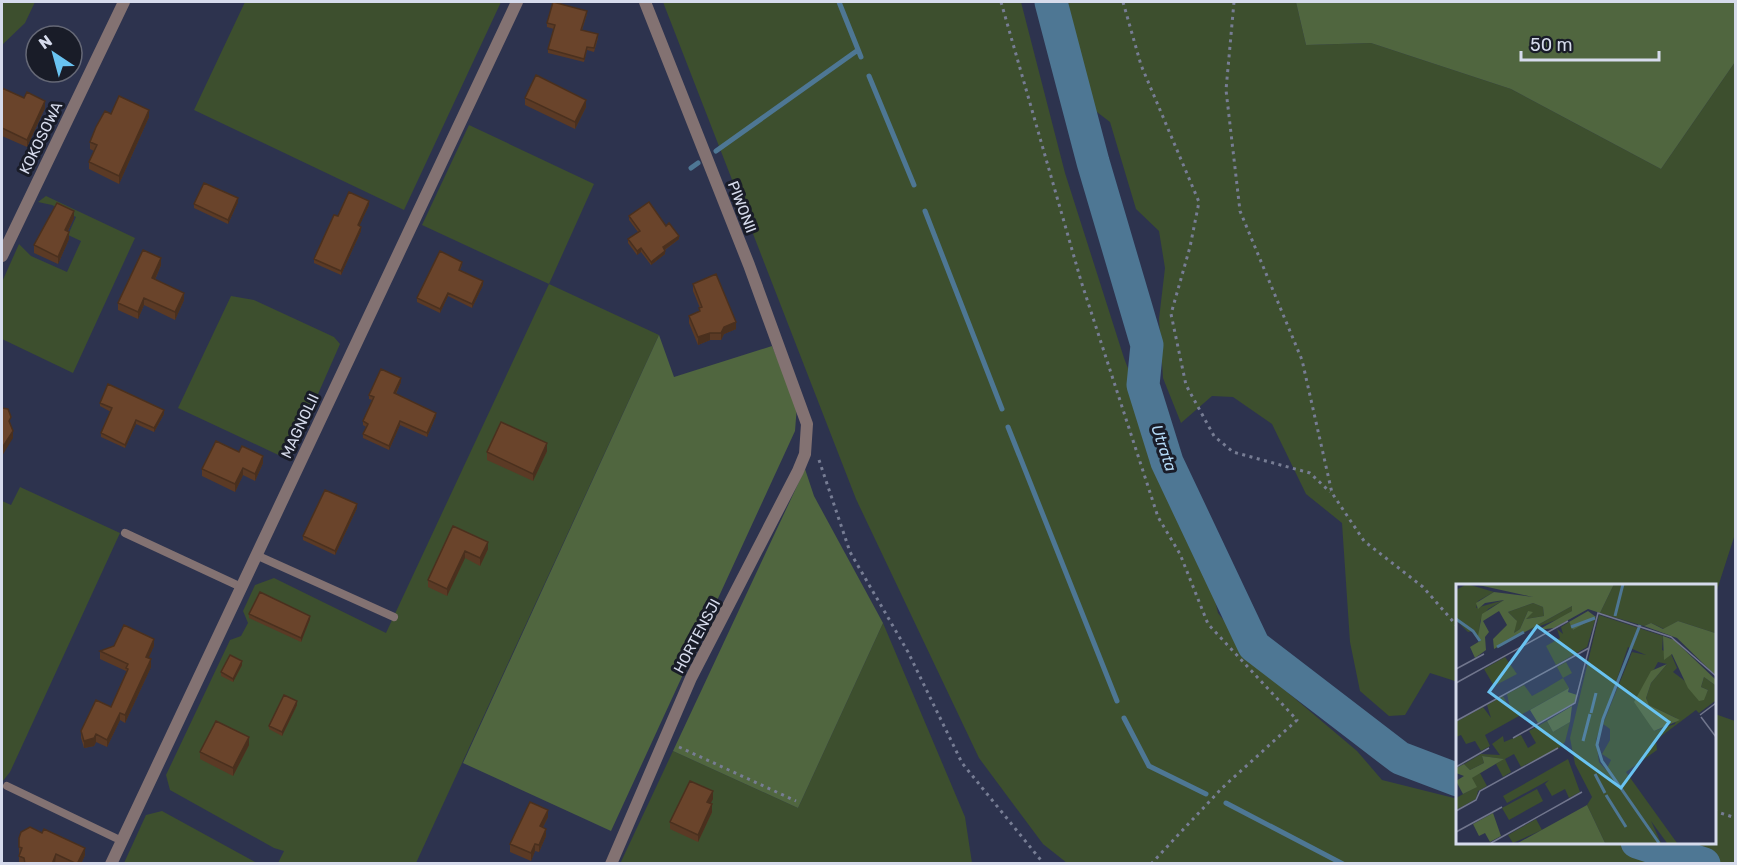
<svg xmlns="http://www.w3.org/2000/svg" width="1737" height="865" font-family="Rubik,sans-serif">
	<rect width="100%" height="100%" fill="#2d334e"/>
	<path fill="#3d4f2e" d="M2 2H35L25 23 2 45Z
		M245 2H501L404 210 194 110Z
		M663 2H1021L1065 173 1124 358 1210 579 1218 613 1267 675 1357 751 1382 780 1458 799V842H1714L1715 714 1735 721V863H1067L1043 844 979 758 856 499Z
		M1068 2H1296L1306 45 1371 43 1511 89 1661 169 1735 62 1736 531 1715 596 1714 586H1458V682L1430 673 1405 715 1389 716 1360 691 1350 642 1342 523 1306 494 1272 424 1233 397 1212 396 1181 423 1163 378 1159 319 1165 268 1159 231 1136 209 1110 122 1093 109Z
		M469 125 594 184 549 284 659 335 416 863H278L284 851 274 848 170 790 166 775 230 640 241 636 248 623 243 611 255 585 274 578 386 633 549 284 422 225Z
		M46 196 135 238 73 373 2 339V282L19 244 31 256 67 272 81 241 68 235 76 217 52 205 38 202Z
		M231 296 254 300 334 337 340 344 289 460 178 408Z
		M20 487 120 533 10 772 2 782V501L11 505Z
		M883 623 965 817 972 863 620 864 673 751 798 808Z
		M162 811 257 863H124L146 815Z"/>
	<path fill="#50663f" d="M1296 2H1735V62L1661 169 1511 89 1371 43 1306 45Z
		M659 335 674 377 772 346 797 405 795 431 611 831 463 763Z
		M805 469 814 496 883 623 798 808 673 751Z"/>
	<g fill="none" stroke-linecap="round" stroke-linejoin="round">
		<path stroke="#4e7794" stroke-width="5" d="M839 2 861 57
			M869 76 914 185
			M716 151 858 50
			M691 168 698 163
			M925 211 1002 409
			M1008 427 1117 701
			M1124 718 1149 766 1206 794
			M1226 803 1343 864"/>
		<path stroke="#4e7794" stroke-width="33" d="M1051 2 1093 162 1147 345 1143 385 1167 462 1254 646 1400 758 1458 780
			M1637 842 1704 864"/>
		<path stroke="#777d94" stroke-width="3" stroke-dasharray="3 4.5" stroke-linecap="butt" d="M1001 2 1081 281 1158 517 1180 554 1208 624 1297 720 1222 788 1151 864
			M1123 2 1141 65 1199 202 1190 247 1171 314 1186 385 1214 436 1233 452 1310 473 1330 492
			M1234 2 1226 90 1240 211 1302 360 1332 493 1364 541 1423 587 1458 627
			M819 460 850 552 908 652 962 763 1044 864
			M679 747 796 801
			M1714 811 1736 818"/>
		<path stroke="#837272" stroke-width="8" d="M125 533 239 586
			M256 555 394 617
			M7 786 122 841"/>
		<path stroke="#837272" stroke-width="12" d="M2 256 124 2
			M111 864 517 2
			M611 864 691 678 798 471 805 454 807 424 749 265 645 2"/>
	</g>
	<path fill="#5b3a25" d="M587 14 582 30 598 38 594 52 587 50 584 62 548 53V49L554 29 547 27V23Z
		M2 88 45 108 27 147 2 136Z
		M525 98 586 107 575 129 525 105Z
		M111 114 149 117 119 184 89 169V162L94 151 90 149V142Z
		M238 202 228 224 194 208V204Z
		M369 205 359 226 361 231 341 275 314 263V259L338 216Z
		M629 216 666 226 679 239 665 250V254L651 265 641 252 637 255 628 243V239L638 232 629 220Z
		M74 218 68 231 69 239 58 264 34 253V245Z
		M161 265 155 280 184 300 175 320 144 305 138 319 118 310V303Z
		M462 265 460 270 483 285 472 308 448 296 440 313 417 302V298Z
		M693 284 736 329 724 334 721 340H710L698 345 689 323V316L699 312V308H700L693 291Z
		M401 382 396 394 436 416 427 437 400 425 389 450 363 438V434L366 427 363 425V421L372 400 369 399V395Z
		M100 403 164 414 154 432 136 424 125 448 101 437V433L111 412 100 406Z
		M547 451 533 481 487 460V452Z
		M263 463 255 481 243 475 235 492 202 476V469Z
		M357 508 335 555 303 540V536Z
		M453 526 488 549 480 566 465 558 447 596 428 587V580Z
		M249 614 310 619 301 642 249 618Z
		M154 646 148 658 151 667 125 723 120 720 107 747 96 742 94 746 84 748 81 738V731L111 707 126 674V671L100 659V651Z
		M242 665 233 682 221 676V672Z
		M297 705 282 736 269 729V726Z
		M249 745 233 776 200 759V752Z
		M713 799 710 804 712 812 698 842 670 829V822Z
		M548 817 543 827 546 836 539 852 535 851 531 861 510 852V844Z
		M19 838 85 855 81 864H60L56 862 55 864H20L19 863Z"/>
	<path fill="#4a301e" d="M586 100V107L575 129V122Z
		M45 101V108L27 147V140Z
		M149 110V117L119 184V176Z
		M238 198V202L228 224V220Z
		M369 201V205L358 229V225Z
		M74 211V218L65 237V230Z
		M361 227V231L341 275V271Z
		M69 232V239L58 264V257Z
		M679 236V239L663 251V247Z
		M641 248V252L637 255V251Z
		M665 251V254L651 265V262Z
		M161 258V265L152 286V278Z
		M483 281V285L472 308V304Z
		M184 293V300L175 320V312Z
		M448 293V296L440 313V309Z
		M144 298V305L138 319V312Z
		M736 322V329L724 334 721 340V333L724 327Z
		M710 333V340L698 345V337Z
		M401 378V382L394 397V393Z
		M164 410V414L154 432V428Z
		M436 413V416L427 437V433Z
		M136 420V424L125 448V445Z
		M400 421V425L389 450V446Z
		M13 431V438L2 456V448Z
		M547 443V451L533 481V474Z
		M263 456V463L255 481V474Z
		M243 468V475L235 492V484Z
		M357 504V508L335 555V551Z
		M488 542V549L480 566V558Z
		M465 551V558L447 596V589Z
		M310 616V619L301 642V638Z
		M154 639V646L146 664V657Z
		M151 659V667L125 723V715Z
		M242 661V665L233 682V679Z
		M297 701V705L282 736V732Z
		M120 713V720L107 747V740Z
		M96 734V742L94 746 84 748V741Z
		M249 737V745L233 776V768Z
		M713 791V799L707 810V802Z
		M712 804V812L698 842V835Z
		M548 810V817L540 833V826Z
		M546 829V836L539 852V845Z
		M535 844V851L531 861V853Z
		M85 848V855L81 864H77Z
		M56 854 55 864H52Z"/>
	<path fill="#6a442b" stroke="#4a301e" stroke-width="1.5" d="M553 2 587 11 581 30 598 34 594 48 587 47 584 59 548 49 555 25 547 23Z
		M536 75 586 100 575 122 525 98Z
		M2 88 24 98 27 92 45 101 27 140 2 128Z
		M119 96 149 110 119 176 89 162 97 145 90 142 96 127 105 111 111 114Z
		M204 183 238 198 228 220 194 204Z
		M349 192 369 201 358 225 361 227 341 271 314 259 334 215 338 216Z
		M649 202 666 226 669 223 679 236 663 247 665 251 651 262 641 248 637 251 628 239 640 231 629 216Z
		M57 203 74 211 65 230 69 232 58 257 34 245Z
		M143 250 161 258 152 278 184 293 175 312 144 298 138 312 118 303Z
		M440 251 462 262 459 270 483 281 472 304 448 293 440 309 417 298Z
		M716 274 736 322 724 327 721 333H710L698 337 689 316 700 311 699 308 702 307 693 284Z
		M381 369 401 378 394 393 436 413 427 433 400 421 389 446 363 434 368 424 363 421 374 397 369 395Z
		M108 384 164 410 154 428 136 420 125 445 101 433 112 408 100 403Z
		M2 408 8 409 11 417 9 421 13 431 2 448Z
		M501 422 547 443 533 474 487 452Z
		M216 441 239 452 242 446 263 456 255 474 243 468 235 484 202 469Z
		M325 490 357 504 335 551 303 536Z
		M453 526 488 542 480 558 465 551 447 589 428 580Z
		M260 592 310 616 301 638 249 614Z
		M124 625 154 639 146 657 151 659 125 715 120 713 107 740 96 734 94 738 84 741 81 731 96 700 111 707 128 669 126 668 128 664 100 651 114 646Z
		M230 655 242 661 233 679 221 672Z
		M284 695 297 701 282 732 269 726Z
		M216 721 249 737 233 768 200 752Z
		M690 781 713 791 707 802 712 804 698 835 670 822Z
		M530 802 548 810 540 826 546 829 539 845 535 844 531 853 510 844Z
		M30 827 42 833 44 829 85 848 77 864 56 854 52 864H25L24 858 19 856 22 848 19 847V838L21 832Z"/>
	<g text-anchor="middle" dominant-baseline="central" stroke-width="6" stroke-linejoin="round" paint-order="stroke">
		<g font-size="15" fill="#d6dbec" stroke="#191c28">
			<text transform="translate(41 138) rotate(-64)">KOKOSOWA</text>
			<text transform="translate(742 207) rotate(69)">PIWONII</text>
			<text transform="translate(300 426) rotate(-65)">MAGNOLII</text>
			<text transform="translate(697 636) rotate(-62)">HORTENSJI</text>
		</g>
		<g font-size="16" font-style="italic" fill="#b2d8f5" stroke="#191c28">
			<text transform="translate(1164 448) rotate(71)">Utrata</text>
		</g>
	</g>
	<g transform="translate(1456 584)">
		<rect width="260" height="260" fill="#2d334e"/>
		<path d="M11 0 38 8 22 17 20 24 48 16 32 25 24 37 23 58 17 47 12 48 0 36V6ZM158 0H259V49L222 37 208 45 195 39 188 42 144 29ZM77 19 87 23 88 32 70 35 72 27 64 45 58 49 60 36 52 28ZM116 22V27L105 34 71 47ZM143 31 207 52 206 66 215 70 221 84 217 88 249 112 252 106 245 103 248 93 259 101V117L243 129 240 126 200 156 201 166 170 188 221 259H211L195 237 205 259H149L131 221 136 213 119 180 114 154ZM172 63 190 71 176 68 149 135 147 140 154 145V156L146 170 155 176 150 186 143 178 140 156ZM202 78 211 80 195 99 190 114 193 121 220 134 219 140 198 147 183 121 184 111ZM140 33 131 63 100 81 90 62 104 54 101 45 107 50 105 43 113 38 117 46ZM49 73 61 90 38 102 28 85ZM110 78 116 89 107 94 113 104 29 151 34 162 25 167 19 157 10 160 5 151 0 153V138L27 123 35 134 31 121 47 112 54 124 51 110 68 101 76 112 87 106 107 94 101 83ZM91 137 97 148 114 138 109 158 103 164 65 183 58 170 49 175 55 188 47 193 40 180 47 175 26 172 28 179 14 186 8 180 25 170 44 171 36 160 47 152 48 158 65 151 72 164 80 159 73 147ZM112 175 124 208 113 214 109 205 96 212 89 200 93 196 51 219 47 212ZM24 189 31 202 22 207 20 215 0 226V214L20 203 15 194ZM81 205 87 217 53 236 46 224ZM80 235 86 246 57 259 52 251Z" fill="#3d4f2e" fill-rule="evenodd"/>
		<path d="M18 0H158L144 29 132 25 98 44 82 46 116 27V22L38 65 37 55 51 41 43 27 27 37 33 48 29 53 30 66 19 74 14 63 24 57 22 52 26 30 48 16 29 19 22 25 20 19 38 8 77 13ZM77 19 87 23 88 32 70 35 77 28 72 27 64 45 58 49 61 37 52 28ZM132 27 140 33 117 46 113 38ZM222 37 259 49V91L221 54 188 42 195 39 207 45ZM207 52 218 56 259 95V101L248 93 245 103 252 106 248 116 243 117 232 104 216 70 208 76ZM211 80 195 99 190 114 193 121 224 136 198 147 178 118 195 87ZM113 104 112 108 121 111 118 119 82 139 74 126ZM116 122 114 138 97 148 91 137ZM26 172 48 175 16 194 21 203 7 210 0 197 8 192 0 189V184L8 180 14 186 28 179ZM131 221 149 259H62ZM37 229 45 252 34 258 29 249 23 252 17 240Z" fill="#50663f" fill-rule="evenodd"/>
		<path fill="none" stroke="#4e7794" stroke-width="3" d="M159 32 167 0M0 35 17 47 24 57M184 41 147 135 141 161 146 177 203 259M115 43 139 34M41 63 68 48M135 129 140 109M127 157 134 130M139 190 149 209M150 211 170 243"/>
		<path fill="none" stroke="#71768d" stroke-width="1.5" d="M0 85 28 70M0 99 112 37M244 131 260 119M245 133 260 153M0 137 133 64M57 154 119 119 142 29 215 53 260 92M0 183 33 164M0 227 20 216 24 207 102 164M0 248 46 223M35 259 126 208"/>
		<path fill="#69c3f1" fill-opacity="0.15" stroke="#69c3f1" stroke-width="3" d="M81 42 213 138 165 204 33 108Z"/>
		<rect width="260" height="260" fill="none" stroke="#d6dbec" stroke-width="3"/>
	</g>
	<rect width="1737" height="865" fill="none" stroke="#d6dbec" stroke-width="6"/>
	<g transform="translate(54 54) rotate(324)"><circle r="28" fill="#191c28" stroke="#656876" stroke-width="1.5"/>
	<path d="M0-4.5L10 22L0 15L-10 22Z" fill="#69c3f1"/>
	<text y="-9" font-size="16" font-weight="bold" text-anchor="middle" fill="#d6dbec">N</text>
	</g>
	<path d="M1521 51v9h138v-9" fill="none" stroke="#d6dbec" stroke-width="3"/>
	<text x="1530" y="51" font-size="18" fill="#d6dbec" stroke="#191c28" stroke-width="4.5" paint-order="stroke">50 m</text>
</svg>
